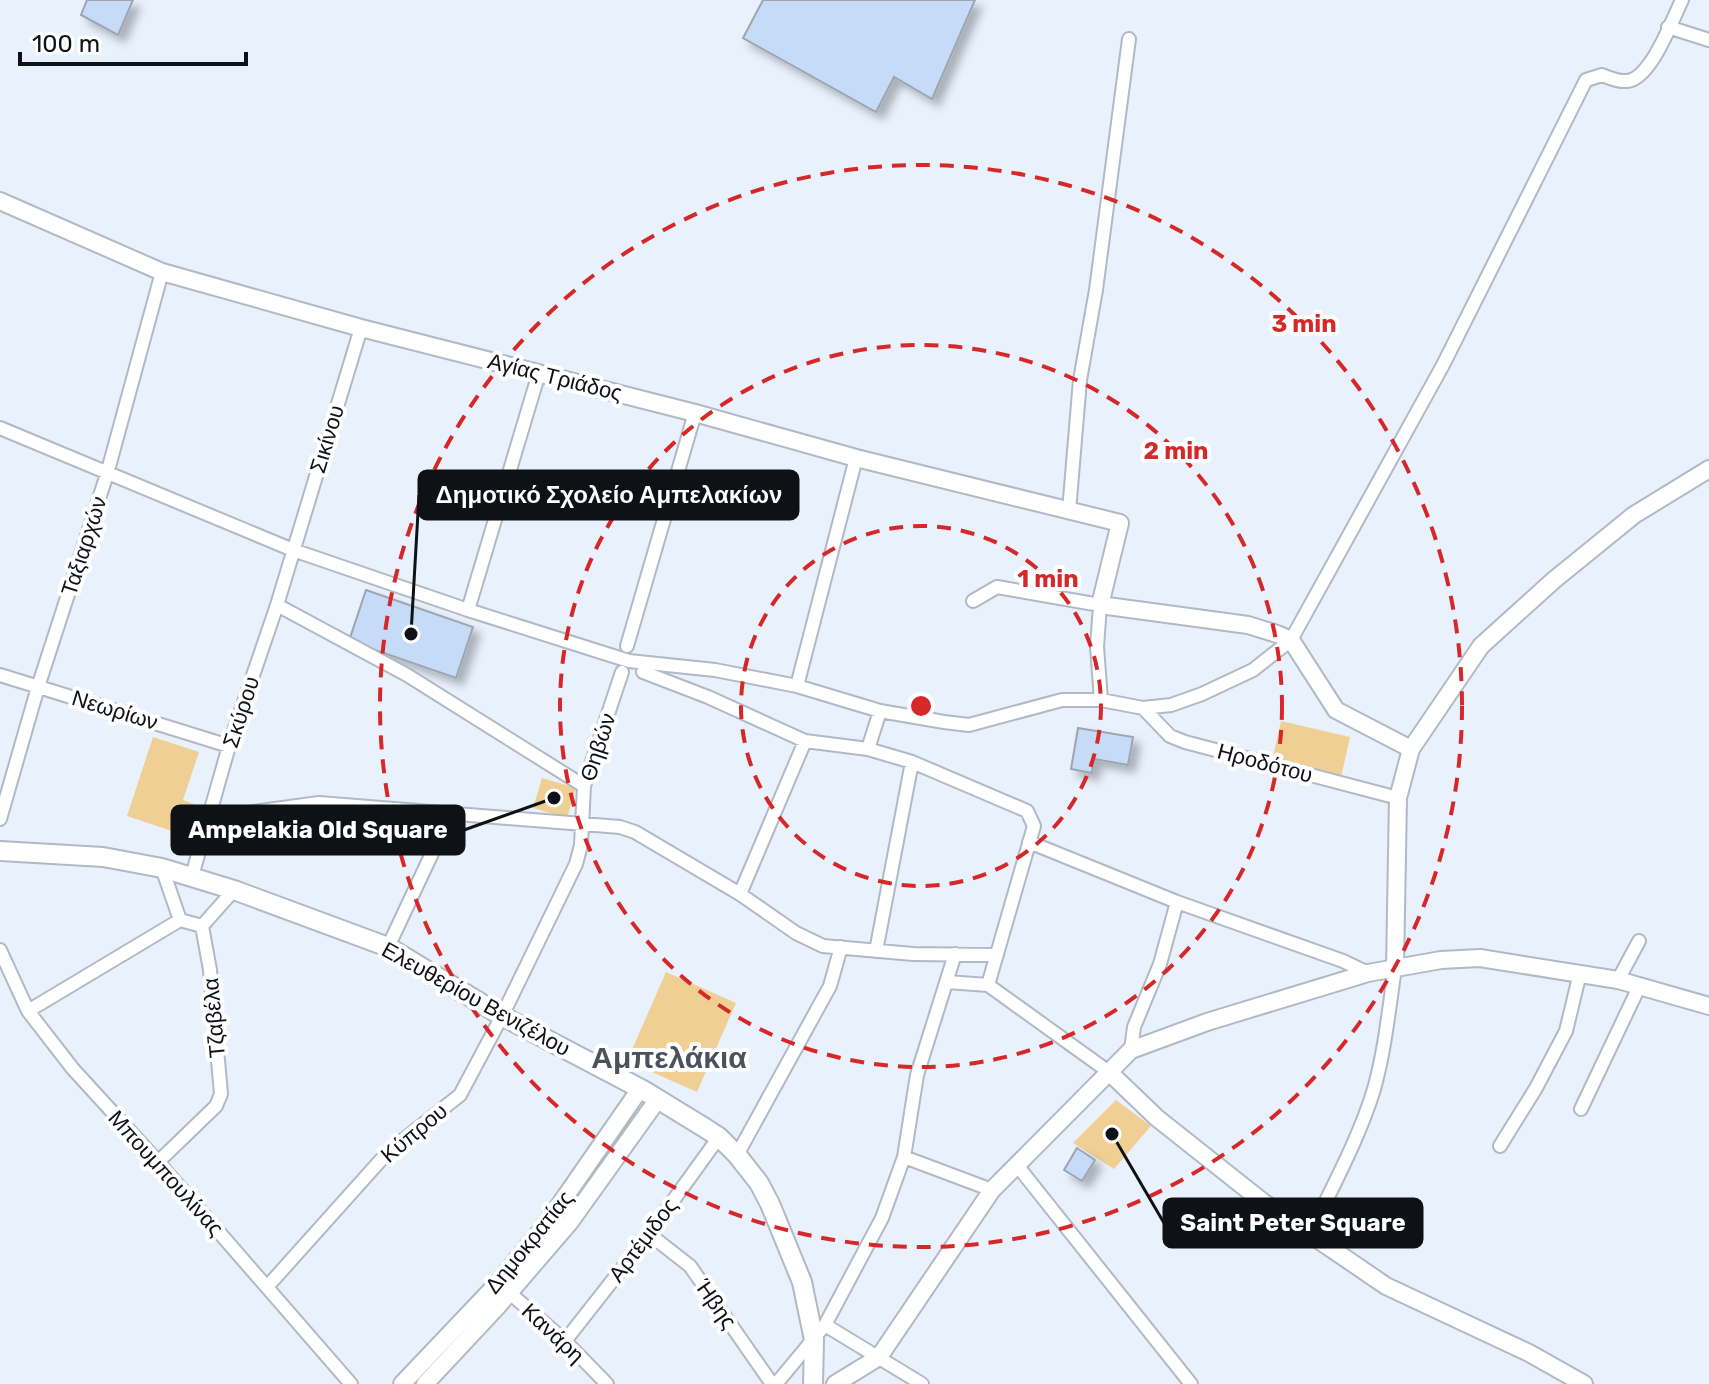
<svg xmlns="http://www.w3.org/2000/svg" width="1709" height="1384" font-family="Rubik,sans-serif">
	<defs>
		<filter id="shadow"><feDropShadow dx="7" dy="7" stdDeviation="4" flood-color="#0004"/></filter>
	</defs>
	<rect width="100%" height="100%" fill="#e9f1fd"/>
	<path fill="#f0cf95" d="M1281 721 1350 737 1341 777 1272 761Z
		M153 737 199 752 183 800 196 805 190 821 179 818 175 832 127 816Z
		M542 778 576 788 567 818 533 808Z
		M666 972 736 1003 697 1092 627 1061Z
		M1116 1100 1151 1126 1114 1169 1073 1143Z"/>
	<path fill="#c5dbf8" stroke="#9da5af" stroke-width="2" filter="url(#shadow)" d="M87 0H133L118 35 81 15Z
		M763 0H975L932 99 894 77 876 112 743 38Z
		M366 590 473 627 456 678 349 641Z
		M1078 728 1133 737 1128 765 1094 759 1092 773 1071 769Z
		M1077 1148 1095 1160 1082 1181 1064 1170Z"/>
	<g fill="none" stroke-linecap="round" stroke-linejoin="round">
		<g stroke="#b1b9c4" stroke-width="16">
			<path id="minor" d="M1668 27 1709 40
				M0 428 293 550 468 610 629 661 715 670 797 686 880 711 944 722 969 725 1062 700H1101L1143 708 1171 705 1202 694 1253 670 1291 640 1443 365 1586 80 1602 75C1610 78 1618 82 1627 81 1651 79 1672 20 1682 0
				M1069 511 1080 380 1096 290 1129 39
				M973 601 997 587 1100 605 1097 647 1101 700
				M277 605 407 675 584 786
				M468 610 539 373
				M627 646 695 413
				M643 672 708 697 805 741 868 749 912 762 1027 811 1034 826 988 985 1109 1072
				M0 675 229 746
				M797 686 856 458
				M1143 708 1170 736 1185 742 1398 798
				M868 749 880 711
				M209 818 319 803 620 827 635 832 740 894 796 933 823 946 913 954 997 955
				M0 819 38 687 107 474 162 272
				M1029 842 1177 902 1343 961 1368 973
				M192 876 229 746 277 605 361 328
				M740 894 805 741
				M202 926 234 890
				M388 947 450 815
				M0 950 28 1011 73 1069 158 1162 351 1384
				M876 951 912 762
				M1618 980 1639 941
				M947 982 988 985
				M28 1011 180 920
				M1131 1050 1134 1027 1160 964 1177 902
				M1581 1109 1639 987
				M1500 1146 1536 1088 1566 1031 1580 973
				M737 1155 830 986 841 947
				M904 1157 992 1190
				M158 1162 216 1106 221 1094 210 970 202 926 180 920 162 868
				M1016 1164 1191 1384
				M649 1234 690 1266 772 1384
				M1310 1234C1332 1187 1359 1139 1374 1089 1385 1050 1389 1008 1395 968
				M267 1287 388 1152 460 1095 502 1016 576 864 581 845 584 786 622 672
				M504 1288 565 1341 607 1384
				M825 1325 882 1218 904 1157 917 1075 955 954
				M565 1341 649 1234 719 1137
				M776 1384 825 1325 922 1384"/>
		</g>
		<g stroke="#b1b9c4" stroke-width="20">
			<path id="tertiary" d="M0 201 162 272 361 328 695 413 856 458 1120 523 1100 605 1248 625 1277 634 1291 640 1336 710 1411 749
				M1395 968 1398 798 1411 749 1481 646 1554 580 1634 515 1709 469
				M1109 1072 1157 1118 1263 1202 1386 1286 1529 1353 1584 1384
				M402 1384 498 1283 547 1223 640 1089
				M425 1384 497 1307 570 1222 658 1099
				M835 1384 879 1357 992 1190 1131 1050 1207 1022 1368 973 1441 960 1480 958 1618 980 1709 1006"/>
		</g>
		<g stroke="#b1b9c4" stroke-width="22">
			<path id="secondary" d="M0 851 103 857 162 868 234 890 388 947 502 1016 643 1090 705 1128 719 1137 737 1155 759 1183 770 1204 802 1282 814 1340 813 1384"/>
		</g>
		<use href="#minor" stroke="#fff" stroke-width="12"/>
		<use href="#tertiary" stroke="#fff" stroke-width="16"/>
		<use href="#secondary" stroke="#fff" stroke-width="18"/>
	</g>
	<g fill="none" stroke="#d62828" stroke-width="4" stroke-dasharray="14 10">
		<circle cx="921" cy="706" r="180"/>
		<circle cx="921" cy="706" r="361"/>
		<circle cx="921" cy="706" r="541"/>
	</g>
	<g text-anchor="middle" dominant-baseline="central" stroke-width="8" stroke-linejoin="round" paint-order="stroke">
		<g font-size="22" fill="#0e1115" stroke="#fff">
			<text transform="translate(555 377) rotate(14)">Αγίας Τριάδος</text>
			<text transform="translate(327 439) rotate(-73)">Σικίνου</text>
			<text transform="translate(84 546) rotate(-72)">Ταξιαρχών</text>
			<text transform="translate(115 710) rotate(17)">Νεωρίων</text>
			<text transform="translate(241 712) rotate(-72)">Σκύρου</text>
			<text transform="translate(598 747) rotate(-72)">Θηβών</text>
			<text transform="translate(1265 763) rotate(15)">Ηροδότου</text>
			<text transform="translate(476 999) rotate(29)">Ελευθερίου Βενιζέλου</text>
			<text transform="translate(214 1018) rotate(-95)">Τζαβέλα</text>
			<text transform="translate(414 1133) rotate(-40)">Κύπρου</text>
			<text transform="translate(166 1173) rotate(48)">Μπουμπουλίνας</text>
			<text transform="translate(643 1240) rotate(-53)">Αρτέμιδος</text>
			<text transform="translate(529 1242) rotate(-51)">Δημοκρατίας</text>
			<text transform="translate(716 1304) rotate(55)">Ήβης</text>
			<text transform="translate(553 1333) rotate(43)">Κανάρη</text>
		</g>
		<g font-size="30" font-weight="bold" fill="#4b525b" stroke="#fff">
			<text x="669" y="1058">Αμπελάκια</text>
		</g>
	</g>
	<circle cx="921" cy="706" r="12" fill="#d62828" stroke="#fff" stroke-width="4"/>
	<g font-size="24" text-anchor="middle" font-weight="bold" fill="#d62828" stroke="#fff" stroke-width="8" stroke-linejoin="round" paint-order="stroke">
		<text x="1304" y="332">3 min</text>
		<text x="1176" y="459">2 min</text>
		<text x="1048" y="587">1 min</text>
	</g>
	<path fill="none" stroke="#0e1115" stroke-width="3" d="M411 634L419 495M554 798L464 830M1112 1134L1164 1223"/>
	<g fill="#0e1115" stroke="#fff" stroke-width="3">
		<circle cx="411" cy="634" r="8"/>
		<circle cx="554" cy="798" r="8"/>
		<circle cx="1112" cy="1134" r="8"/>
	</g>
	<g fill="#0e1115" stroke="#0e1115" stroke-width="3">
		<rect x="419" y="471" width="379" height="48" rx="8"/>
		<rect x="172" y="806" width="292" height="48" rx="8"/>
		<rect x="1164" y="1199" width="258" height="48" rx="8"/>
	</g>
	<g font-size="24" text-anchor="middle" font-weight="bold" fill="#fff">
		<text x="609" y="503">Δημοτικό Σχολείο Αμπελακίων</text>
		<text x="318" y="838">Ampelakia Old Square</text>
		<text x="1293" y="1231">Saint Peter Square</text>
	</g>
	<path d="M20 52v12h226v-12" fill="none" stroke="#0e1115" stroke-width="4"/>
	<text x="32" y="52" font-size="24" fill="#0e1115" stroke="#ffffff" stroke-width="6" paint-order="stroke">100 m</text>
</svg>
